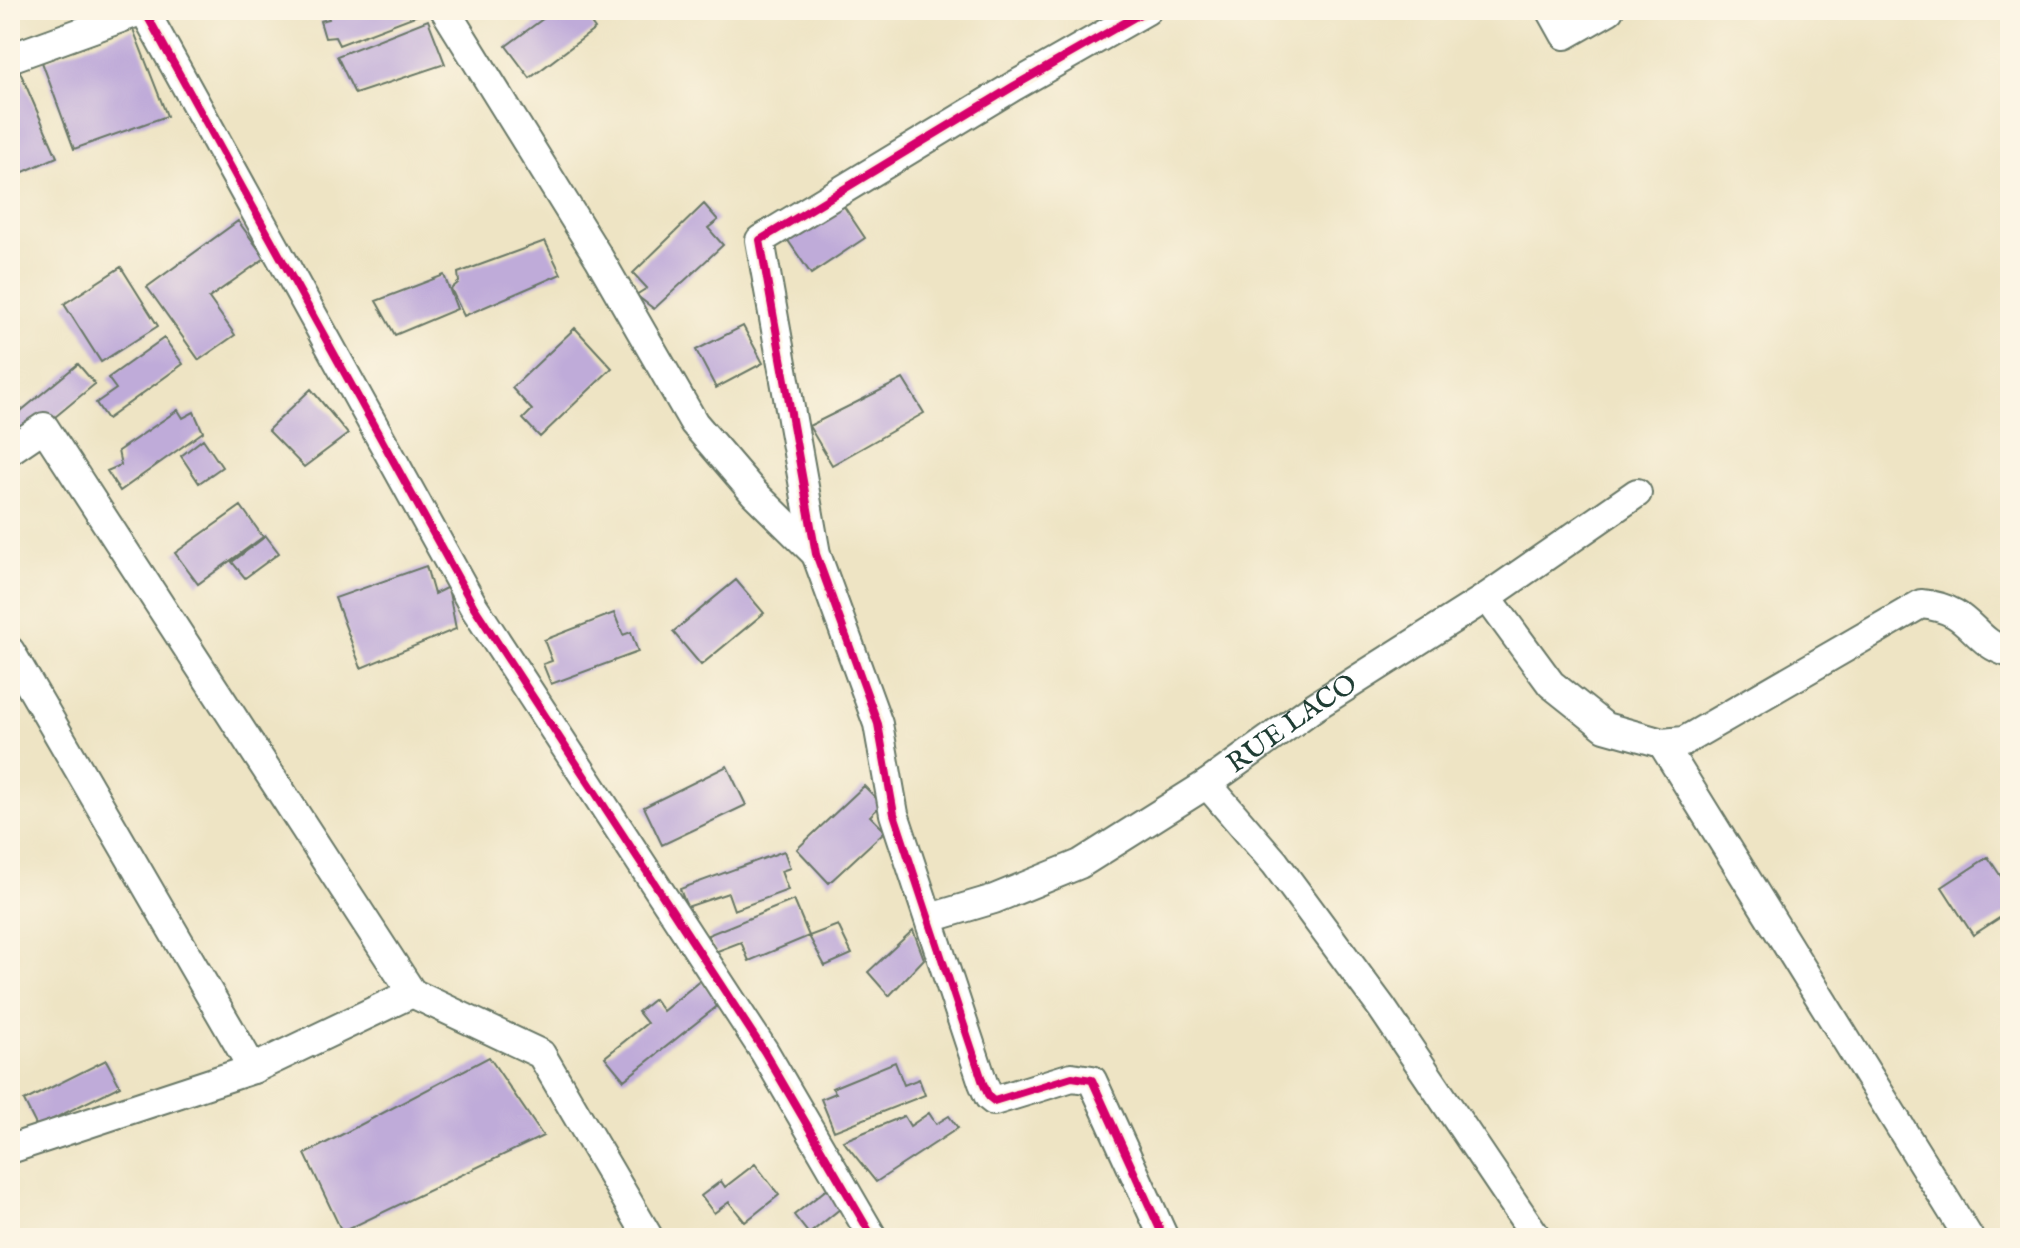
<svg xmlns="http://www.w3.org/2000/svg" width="2020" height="1248" font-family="'IM FELL English',serif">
	<rect width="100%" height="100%" fill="#fcf5e5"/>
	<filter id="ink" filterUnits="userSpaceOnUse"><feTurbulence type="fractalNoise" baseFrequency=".0125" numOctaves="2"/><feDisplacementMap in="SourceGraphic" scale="16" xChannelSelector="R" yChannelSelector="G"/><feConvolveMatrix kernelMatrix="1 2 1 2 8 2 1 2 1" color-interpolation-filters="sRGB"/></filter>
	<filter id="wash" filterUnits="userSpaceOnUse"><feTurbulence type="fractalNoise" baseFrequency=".006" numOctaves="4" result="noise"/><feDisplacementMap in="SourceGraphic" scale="32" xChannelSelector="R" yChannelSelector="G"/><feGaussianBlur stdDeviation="1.8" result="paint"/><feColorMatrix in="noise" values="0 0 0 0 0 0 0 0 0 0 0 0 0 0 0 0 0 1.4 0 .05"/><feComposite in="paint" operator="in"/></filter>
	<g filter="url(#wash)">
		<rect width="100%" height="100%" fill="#eee4c4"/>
		<g id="blocks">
			<path fill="#bfabd9" d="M326 10H422L423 13 339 45 335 37 325 38 320 21 329 19Z
				M555 10H581L595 29 530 78 506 46Z
				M428 20 445 64 355 94 337 56Z
				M133 29 167 116 74 149 42 62Z
				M17 65 57 157 19 174 10 154V68Z
				M841 202 865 238 811 274 787 239Z
				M704 204 718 220 708 228 723 245 654 309 636 295 647 288 633 273Z
				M238 221 265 258 209 298 235 335 199 360 147 287Z
				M545 241 561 274 464 316 451 289 459 282 458 273Z
				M121 267 158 326 101 362 64 304Z
				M444 275 457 309 395 335 376 301Z
				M743 326 763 363 716 388 696 350Z
				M575 328 612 368 540 437 523 419 532 410 512 388Z
				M164 338 183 364 107 419 96 403 116 389 108 378Z
				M78 364 95 384 20 446 10 439V420Z
				M903 379 924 413 832 465 809 426Z
				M311 389 348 434 304 467 268 430Z
				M178 410 183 418 194 412 203 432 120 491 107 471 121 465 118 451Z
				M203 439 222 467 199 483 181 456Z
				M241 506 263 537 198 584 175 553Z
				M266 536 279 553 245 578 232 562Z
				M426 566 434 594 448 587 456 629 361 668 335 598Z
				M736 580 764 613 701 665 673 632Z
				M614 613 623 635 631 632 638 652 551 684 543 664 552 661 544 640Z
				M727 766 746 805 662 845 644 807Z
				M864 786 882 804 870 816 885 831 829 883 797 849Z
				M784 851 790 868 781 871 788 890 734 910 728 893 687 907 680 889Z
				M1988 857 2010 890V911L1973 935 1942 887Z
				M794 900 809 936 749 961 741 942 715 952 708 935Z
				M838 925 852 954 825 966 809 936Z
				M913 930 924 959 889 996 868 972Z
				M701 980 720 1004 624 1080 605 1057 647 1023 638 1012 654 999 663 1011Z
				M489 1057 543 1136 342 1232 305 1154Z
				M106 1060 120 1086 37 1127 24 1101Z
				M895 1062 904 1085 919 1079 925 1095 834 1131 821 1099 836 1093 832 1088Z
				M929 1113 936 1124 949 1116 958 1128 876 1182 843 1141 904 1116 910 1126Z
				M755 1164 779 1195 745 1222 729 1202 714 1213 701 1196 721 1181 725 1187Z
				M827 1189 841 1208 809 1234 794 1215Z"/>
		</g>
	</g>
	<g filter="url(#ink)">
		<use href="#blocks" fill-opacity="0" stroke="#677766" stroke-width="2"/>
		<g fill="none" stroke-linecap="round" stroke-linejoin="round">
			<g stroke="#677766" stroke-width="32">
				<g id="street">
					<path d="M144 10 474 607 764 1051 873 1238"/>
					<path d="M445 10 599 258 694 423 754 493 816 554"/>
					<path d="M1147 10 1014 86 760 240 816 554 878 724 894 814 983 1083 989 1097 994 1101 1072 1077 1092 1080 1164 1238"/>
					<path d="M1551 10 1565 35 1609 10"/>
					<path d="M10 58 143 10"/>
					<path d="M10 450 44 427 412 993"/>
					<path d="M1487 597 1551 684 1605 727 1662 743 1684 741 1921 604C1974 609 1969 641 2010 653"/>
					<path d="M10 651 253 1069"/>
					<path d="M1662 743 1969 1238"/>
					<path d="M1207 784 1275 863 1382 1008 1537 1238"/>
					<path id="s1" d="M930 918 994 899 1080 864 1207 784 1314 707 1487 597 1637 493"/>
					<path d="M10 1149 253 1069 412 993 541 1054 649 1238"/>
				</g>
			</g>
			<use href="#street" stroke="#fff" stroke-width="28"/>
			<g stroke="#fcf5e5" stroke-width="13">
				<path id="cycleway" d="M144 10 474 607 764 1051 873 1238
					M1147 10 1014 86 760 240 816 554 878 724 894 814 983 1083 989 1097 994 1101 1072 1077 1092 1080 1164 1238"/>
			</g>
			<use href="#cycleway" stroke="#d6006c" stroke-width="8"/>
		</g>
	</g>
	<g text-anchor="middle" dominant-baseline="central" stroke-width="8" stroke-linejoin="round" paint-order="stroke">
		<g font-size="28" fill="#1f3d34" stroke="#fcf5e5">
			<text stroke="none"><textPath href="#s1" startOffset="414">RUE LACO</textPath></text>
		</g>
	</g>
	<rect width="2020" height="1248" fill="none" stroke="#fcf5e5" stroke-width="40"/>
</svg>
